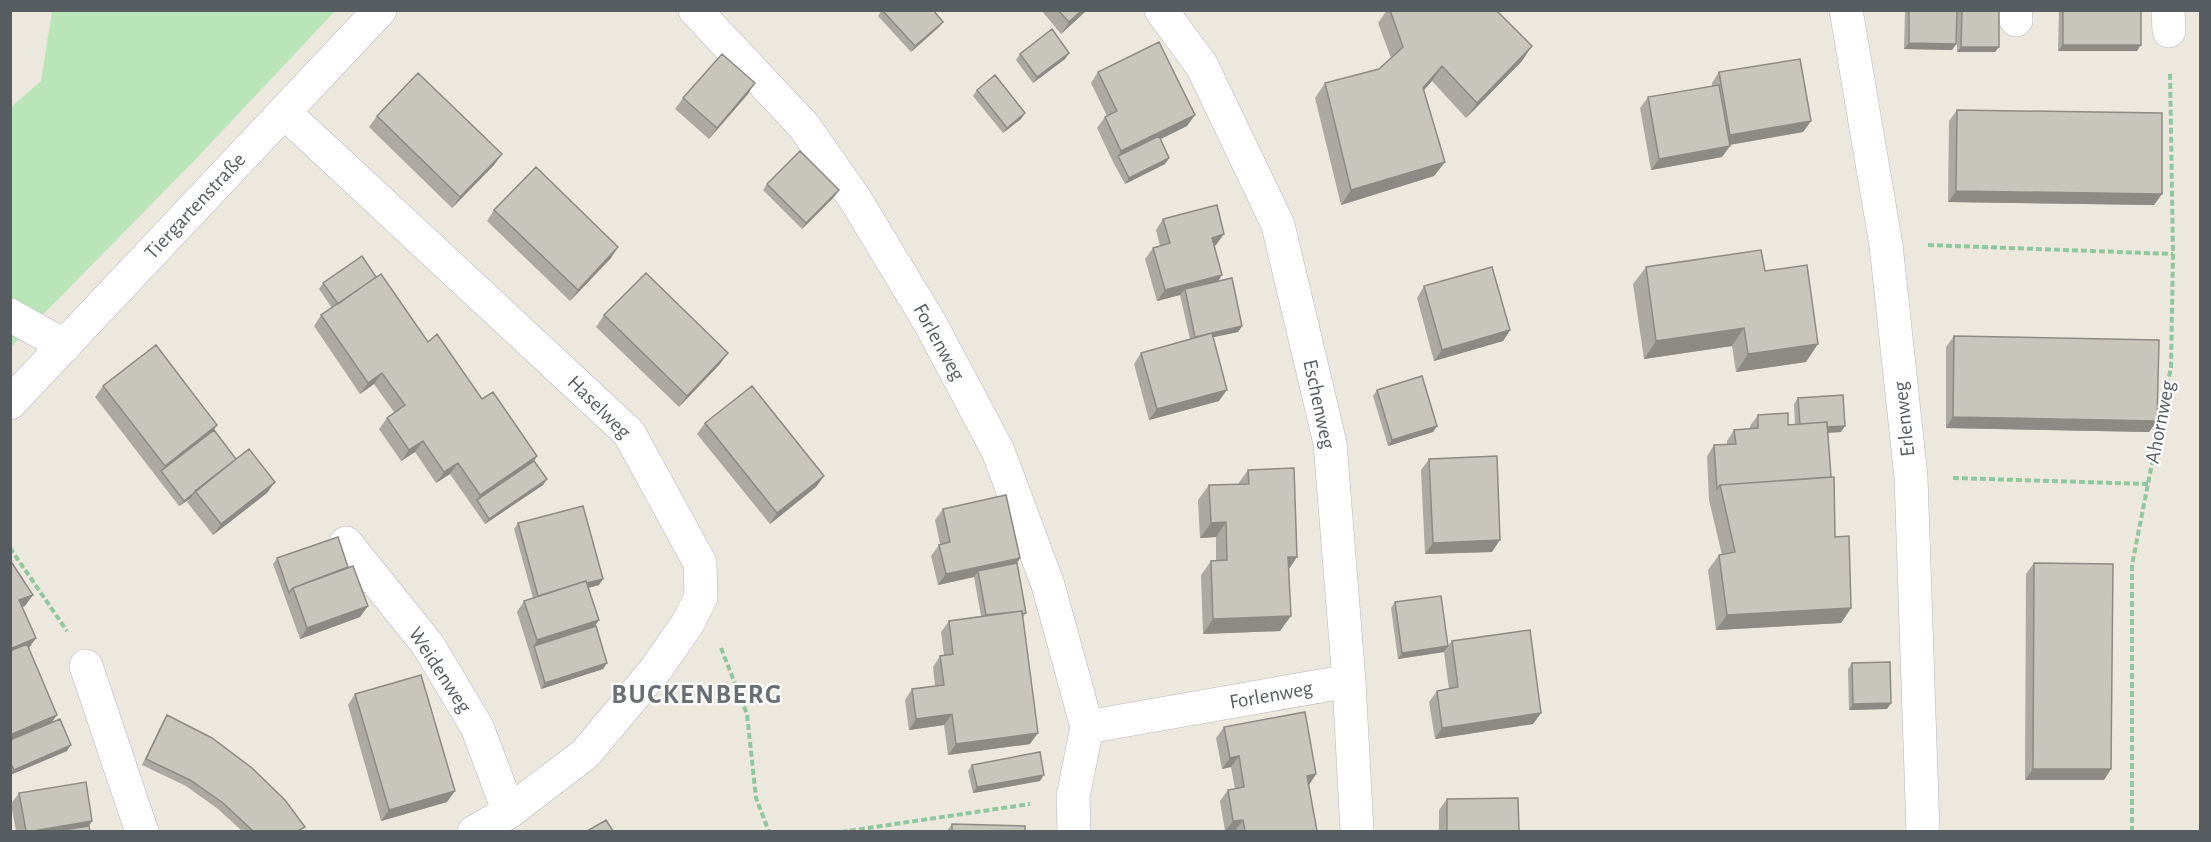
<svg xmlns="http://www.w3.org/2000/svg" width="2211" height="842" font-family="'Alegreya Sans',sans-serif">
	<rect width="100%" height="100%" fill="#ece8de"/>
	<path fill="#bae5b8" d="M52 11H335L196 159 11 347 10 108 41 81Z"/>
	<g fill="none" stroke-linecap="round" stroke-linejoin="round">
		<g stroke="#b4b7bc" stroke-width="34">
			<path id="minor" d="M695 10 804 126 855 199 930 323 998 451 1048 585 1087 727
				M1161 10 1202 66 1278 225 1330 443 1349 681 1357 832
				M1846 10 1886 245 1911 477 1923 832
				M2015 10 2016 20
				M2168 10 2169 31
				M284 112 629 433 700 563 701 597 688 623 656 669 585 754 509 812 474 832
				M10 315 65 346
				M10 403 380 10
				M346 543 428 645 477 727 509 812
				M86 666 142 832
				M1074 832 1073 797 1087 727 1349 681"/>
		</g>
		<path stroke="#91c79f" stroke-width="4" stroke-dasharray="6 3" stroke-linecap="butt" d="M1928 245 2173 254
			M1953 478 2148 484
			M10 548 67 631
			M721 648 747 714 756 798 769 832
			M841 832 1030 804
			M2132 832V565L2171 367 2173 254 2170 71"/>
		<use href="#minor" stroke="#fff" stroke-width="33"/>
	</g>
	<path fill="#aca9a3" d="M882 10 943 22 939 27 911 52 878 16Z
		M1041 10H1087L1061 34Z
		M1387 10H1496L1522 61 1466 118 1432 81 1424 90 1445 162 1434 176 1341 205 1315 98 1325 83 1379 69 1391 58 1378 23Z
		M1905 10H1957L1956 44 1952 50 1904 49Z
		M1957 10H1999L1995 52H1957Z
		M2059 10H2141L2137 51H2058Z
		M1069 53 1065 59 1033 83 1016 60 1020 54Z
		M1098 72 1187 126 1161 139 1169 158 1165 164 1125 184 1113 162 1097 128 1105 117 1107 116 1091 83Z
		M1719 72 1811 121 1803 132 1730 145V146L1722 157 1651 170 1640 108 1648 97 1712 86V83Z
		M977 90 1021 119 1003 133 973 96Z
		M748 94 709 139 675 109 683 98Z
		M1957 110 2162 194 2154 205 1948 202 1949 121Z
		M377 116 494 165 452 208 369 127Z
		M767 184 835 196 802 229 763 190Z
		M494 210 611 258 570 301 487 221Z
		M1163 219 1216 245 1215 246 1218 281 1242 326 1238 332 1213 337 1219 401 1149 420 1134 364 1141 353 1190 339 1180 295 1157 301 1145 259 1153 248 1160 246 1156 230Z
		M1646 267 1765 271 1806 362 1736 372 1732 346 1644 359 1633 284Z
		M376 277 428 342 537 456 534 461 543 485 485 524 450 474 436 483 415 452 401 461 379 429 387 418 394 412 374 384 360 394 314 326 321 315 332 308 319 289 323 283Z
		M1424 286 1510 330 1503 341 1434 361 1417 298Z
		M604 315 720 364 679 407 596 327Z
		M1954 336 2157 421 2149 432 1946 428V347Z
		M103 386 217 425 214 430 236 459 267 493 213 535 187 502 190 499 179 506 95 397Z
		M1377 390 1437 426 1433 432 1388 446 1373 396Z
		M1798 398 1841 432 1828 433 1835 537 1851 608 1841 623 1716 630 1708 570 1719 555H1722L1709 500 1707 456 1714 445 1727 444V441L1734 430 1750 429V426L1758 415 1788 425 1795 424 1794 404Z
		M705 423 824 476 816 487 770 524 697 434Z
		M1429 459 1492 552 1425 554 1421 470Z
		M1248 470 1288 570 1280 631 1203 634 1201 575 1211 561 1216 560V537L1200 538 1198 500 1209 485 1238 484Z
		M943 509 1020 558 1017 563 1026 613 1023 617 1030 744 948 755 944 725 909 730 905 700 912 689 935 686 933 667 940 656 944 655 941 632 949 621 981 616 974 577 938 585 931 556 939 545 940 544 935 520Z
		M518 523 599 585 588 588 599 620 595 626 607 663 603 669 541 689 517 612 524 601 533 598 514 529Z
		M277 558 348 567 368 606 360 617 300 639 273 564Z
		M10 560 25 606 22 607 36 638 29 648 57 715 51 723 67 751 10 775Z
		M2034 563 2111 769 2104 780H2025L2026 574Z
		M1395 602 1448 646 1452 641 1541 713 1533 724 1435 739 1429 702 1437 691 1449 689 1444 652 1398 659 1391 608Z
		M1852 663 1887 709 1849 710 1848 669Z
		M355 694 447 802 381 821 348 705Z
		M167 715 302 831H242L218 809 186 786 142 765 163 721Z
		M1224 727 1316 774 1309 785 1317 831H1225L1220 801 1228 790 1235 789 1231 767 1222 769 1216 738Z
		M972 765 1040 781 973 793 968 771Z
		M19 793 92 821 89 826 90 831H16L11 804Z
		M1447 799 1519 831H1439V810Z
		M952 824 1025 831H947Z"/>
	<path fill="#8c8a84" d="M1082 10H1087L1061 34 1069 22Z
		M943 22 939 27 911 52 915 46Z
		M1909 43 1956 44 1952 50 1904 49Z
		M2063 45H2141L2137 51H2058Z
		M1532 46 1522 61 1466 118 1477 103Z
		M1961 47H1999L1995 52H1957Z
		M1069 53 1065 59 1033 83 1037 77Z
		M1442 66 1432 81 1412 103 1423 88Z
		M755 83 748 94 709 139 717 128Z
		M1025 113 1021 119 1003 133 1007 128Z
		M1195 115 1187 126 1119 159 1118 156 1121 151Z
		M1811 121 1803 132 1722 146 1730 135Z
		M1730 146 1722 157 1651 170 1659 159Z
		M502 154 494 165 452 208 460 197Z
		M1169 158 1165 164 1125 184 1129 178Z
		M1445 162 1434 176 1341 205 1351 190Z
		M839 190 835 196 802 229 806 223Z
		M1956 191 2162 194 2154 205 1948 202Z
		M1224 234 1216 245 1205 249 1212 238Z
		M618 247 611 258 570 301 578 290Z
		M1222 275 1215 286 1185 289 1180 295 1157 301 1165 290Z
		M1242 326 1238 332 1191 342 1195 337Z
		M1744 328 1732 346 1644 359 1656 341Z
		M1510 330 1503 341 1434 361 1442 350Z
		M1818 344 1806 362 1736 372 1748 354Z
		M728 353 720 364 679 407 687 396Z
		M382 373 374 384 360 394 368 383Z
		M1227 390 1219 401 1149 420 1157 409Z
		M1953 417 2157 421 2149 432 1946 428Z
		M217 425 209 436 161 471 165 466Z
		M1437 426 1433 432 1388 446 1392 440Z
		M1845 426 1841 432 1796 434 1800 429Z
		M423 441 415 452 401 461 409 450Z
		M537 456 530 467 477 500 473 506 480 495Z
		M458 463 450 474 436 483 444 472Z
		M824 476 816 487 770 524 777 513Z
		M547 479 543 485 485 524 489 519Z
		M275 482 267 493 213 535 221 524Z
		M194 493 190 499 179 506 184 501Z
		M1226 522 1216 537 1200 538 1211 523Z
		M1500 540 1492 552 1425 554 1433 543Z
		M1288 557H1297L1287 572Z
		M1020 558 1013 569 978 571 974 577 938 585 946 574Z
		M603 579 599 585 534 603 538 597Z
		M33 595 25 606 11 611 19 600Z
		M368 606 360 617 300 639 307 628Z
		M1851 608 1841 623 1716 630 1727 615Z
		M1291 616 1280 631 1203 634 1213 619Z
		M599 620 591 631 534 646 537 640Z
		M36 638 28 649 10 657V649Z
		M1448 646 1444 652 1398 659 1402 653Z
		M607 663 603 669 541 689 545 683Z
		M1891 703 1887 709 1849 710 1853 704Z
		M1541 713 1533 724 1435 739 1442 728Z
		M952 714 944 725 909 730 916 719Z
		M57 715 49 726 10 743V735Z
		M1038 733 1030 744 948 755 956 744Z
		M71 745 67 751 10 775 14 770Z
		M1239 756 1231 767 1222 769 1230 758Z
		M2033 769H2111L2104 780H2025Z
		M1316 774 1309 785 1307 776Z
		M1044 775 1040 781 973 793 977 787Z
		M455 791 447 802 381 821 389 810Z
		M1243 820 1235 831H1225L1233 821Z
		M92 821 85 831H33Z"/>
	<path fill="#c8c5bd" stroke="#8c8a84" stroke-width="1.5" d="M882 10H933L943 22 915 46Z
		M1058 10H1082L1069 22Z
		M1390 10H1496L1532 46 1477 103 1442 66 1423 88 1445 162 1351 190 1325 83 1379 69 1403 47Z
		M1909 10H1957L1956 44 1909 43Z
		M1962 10H1999V47H1961Z
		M2063 10H2141V45H2063Z
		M1052 29 1069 53 1037 77 1020 54Z
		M1159 42 1195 115 1121 151 1105 117 1117 111 1098 72Z
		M722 54 755 83 717 128 683 98Z
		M1800 59 1811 121 1730 135 1719 72Z
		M418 73 502 154 460 197 377 116Z
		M995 75 1025 113 1007 128 977 90Z
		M1719 85 1730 146 1659 159 1648 97Z
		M1957 110 2162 113V194L1956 191Z
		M1159 136 1169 158 1129 178 1118 156Z
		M800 151 839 190 806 223 767 184Z
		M536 167 618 247 578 290 494 210Z
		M1217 205 1224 234 1212 238 1222 275 1165 290 1153 248 1170 243 1163 219Z
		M1761 250 1765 271 1807 265 1818 344 1748 354 1744 328 1656 341 1646 267Z
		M362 256 376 277 338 304 323 283Z
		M1492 267 1510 330 1442 350 1424 286Z
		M646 273 728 353 687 396 604 315Z
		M381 274 428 342 437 334 482 399 493 392 537 456 480 495 458 463 444 472 423 441 409 450 387 418 405 405 382 373 368 383 321 315Z
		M1232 278 1242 326 1195 337 1185 289Z
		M1212 333 1227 390 1157 409 1141 353Z
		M1954 336 2159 340 2157 421 1953 417Z
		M156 345 217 425 165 466 103 386Z
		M1422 376 1437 426 1392 440 1377 390Z
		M752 386 824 476 777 513 705 423Z
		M1843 395 1845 426 1827 427V422L1800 424 1798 398Z
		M1788 413V425L1827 422 1831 477 1720 485 1717 489 1714 445 1736 444 1734 430 1758 428V415Z
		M214 430 236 459 184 501 161 471Z
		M249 449 275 482 221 524 195 491Z
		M1497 456 1500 540 1433 543 1429 459Z
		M534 461 547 479 489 519 477 500Z
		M1294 468 1297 557H1288L1291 616 1213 619 1211 561 1227 560 1226 522 1211 523 1209 485 1249 484 1248 470Z
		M1834 477 1835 537 1849 536 1851 608 1727 615 1719 555 1735 552 1720 485Z
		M1006 495 1020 558 946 574 939 545 950 542 943 509Z
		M583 506 603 579 587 583 586 581 538 596 518 523Z
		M338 537 348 567 293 588 289 593 277 558Z
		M10 560 33 595 19 600 36 638 10 649Z
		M1017 563 1026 613 1022 614V611L986 615 978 571Z
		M2034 563 2113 564 2111 769H2033Z
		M353 566 368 606 307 628 293 588Z
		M586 581 599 620 537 640 524 601Z
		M1441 596 1448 646 1402 653 1395 602Z
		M1022 611 1038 733 956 744 952 714 916 719 912 689 944 685 940 656 953 654 949 621Z
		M596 626 607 663 545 683 534 646Z
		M1530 630 1541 713 1442 728 1437 691 1458 687 1452 641Z
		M27 644 57 715 10 735V651Z
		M1890 662 1891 703 1853 704 1852 663Z
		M421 675 455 791 389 810 355 694Z
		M1305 712 1316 774 1307 776 1317 831H1245L1243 820 1233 821 1228 790 1244 787 1239 756 1230 758 1224 727Z
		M167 715 212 738 252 768 285 800 305 827 298 831H253L223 803 190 780 146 759Z
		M60 719 71 745 14 770 10 762V740Z
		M1040 752 1044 775 977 787 972 765Z
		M86 782 92 821 33 831H26L19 793Z
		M1518 798 1519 831H1447V799Z
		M606 820 613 831H587Z
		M952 824 1025 826V831H952Z
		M89 826 90 831H57Z"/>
	<g text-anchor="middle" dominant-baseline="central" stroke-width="4.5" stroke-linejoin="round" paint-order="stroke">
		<g font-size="21" fill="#575c60" stroke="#fff">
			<text transform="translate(195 206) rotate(-47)">Tiergartenstraße</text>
			<text transform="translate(939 342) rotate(61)">Forlenweg</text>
			<text transform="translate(1319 404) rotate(78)">Eschenweg</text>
			<text transform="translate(599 407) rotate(45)">Haselweg</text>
			<text transform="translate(1904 419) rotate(-96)">Erlenweg</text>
			<text transform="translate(2160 422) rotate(-79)">Ahornweg</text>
			<text transform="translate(440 670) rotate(57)">Weidenweg</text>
			<text transform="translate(1271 695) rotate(-10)">Forlenweg</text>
		</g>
		<g font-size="27" font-weight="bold" letter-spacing="1.5" fill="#686e72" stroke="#fff">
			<text x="697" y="694">BUCKENBERG</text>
		</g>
	</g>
	<rect width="2211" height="842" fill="none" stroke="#575c60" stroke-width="24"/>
</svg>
